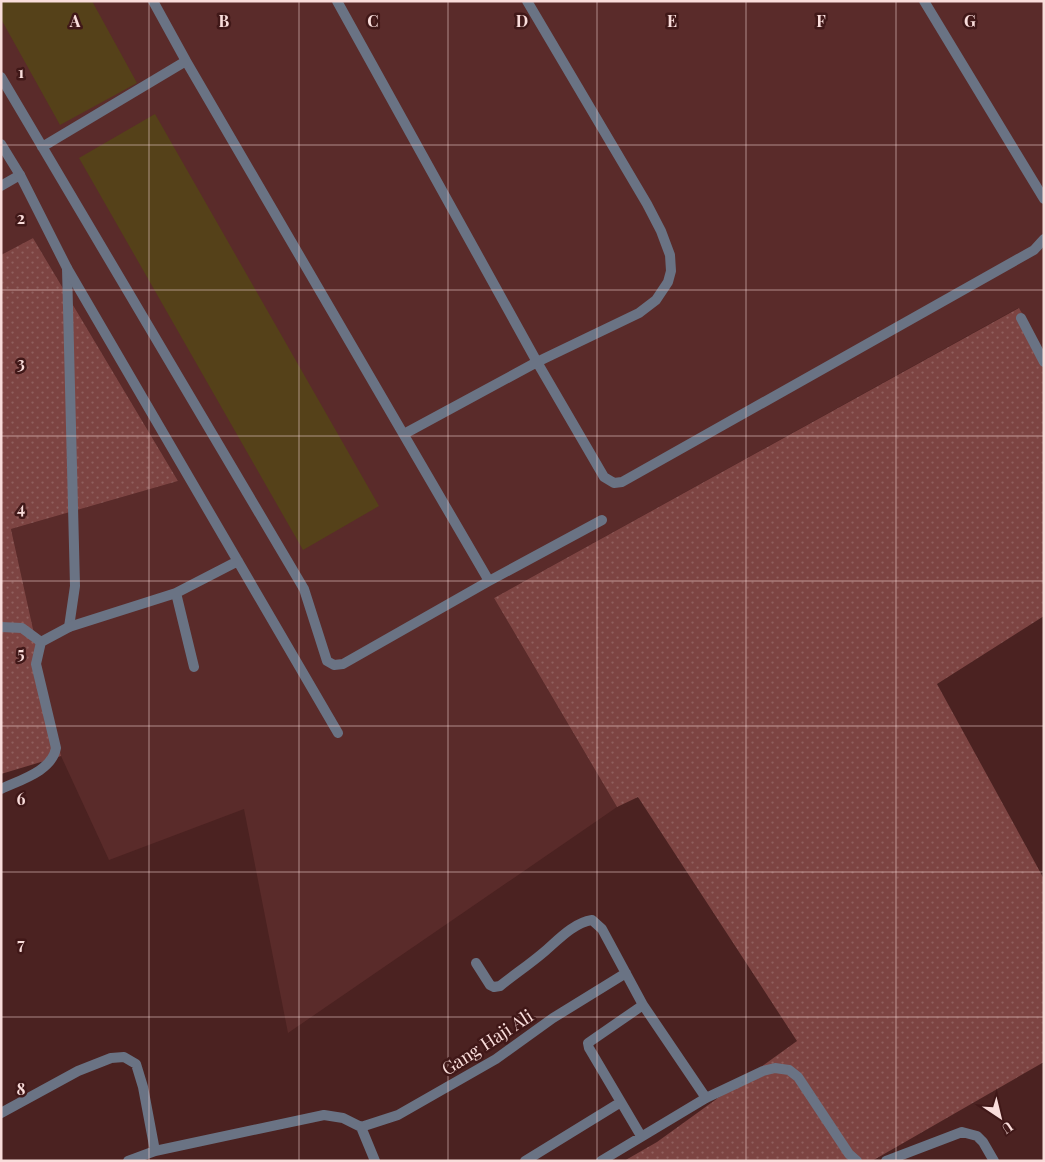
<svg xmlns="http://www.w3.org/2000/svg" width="1045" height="1162" font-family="'Playfair Display',serif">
	<defs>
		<pattern id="grass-dots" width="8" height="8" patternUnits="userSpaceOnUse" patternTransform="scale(1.25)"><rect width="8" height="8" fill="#7d4442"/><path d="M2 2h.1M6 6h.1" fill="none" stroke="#905f5d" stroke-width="1.8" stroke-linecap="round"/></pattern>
	</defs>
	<rect width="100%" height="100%" fill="#4b2221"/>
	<path fill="#5a2b2a" d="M1 1H1044V354L1018 308 494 598 617 807 288 1033 244 809 109 860 61 756 11 529 178 481 33 238 1 255Z"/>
	<path fill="url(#grass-dots)" d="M33 238 178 481 11 529 61 756 1 774V255Z
		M1019 308 1044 354V616L937 684 1044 879V1062L872 1161H624L657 1142 797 1041 638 797 617 807 494 598Z"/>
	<path fill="#554119" d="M1 1H92L137 83 60 125 1 19Z
		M155 114 379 506 303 550 79 158Z"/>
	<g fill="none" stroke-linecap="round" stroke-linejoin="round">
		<path stroke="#6a7384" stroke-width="10" d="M153 1 186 61 489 581
			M337 1 537 362 639 313 656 300 668 282 671 271 670 255 661 231 647 204 527 1
			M924 1 1044 199
			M1 77 304 589 327 661 334 665 343 664 489 581 602 520
			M42 147 186 61
			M1 186 20 175
			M67 268 75 586 69 627
			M1021 318 1044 362
			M404 434 537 362 604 477 614 483 622 482 1034 250 1044 239
			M1 627 22 628 41 642"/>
		<path stroke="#6a7384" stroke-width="10" d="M1 144 20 175 67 268 338 733
			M176 593 194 667
			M1 789C20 780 52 771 56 748L36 664 41 642 69 627 176 593 238 561
			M476 963 490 985 494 987 500 986C515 974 530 964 544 952 558 940 573 923 592 920L602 929 643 1005
			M1 1113 78 1071 111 1058 124 1057 136 1064 143 1087 155 1151
			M361 1127 398 1115 496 1059 553 1018 626 973
			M641 1136 589 1048 588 1043 643 1005 706 1098
			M128 1161 155 1151 324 1115 343 1118 361 1127 375 1161
			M525 1161 621 1102
			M601 1161 706 1098 763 1071 775 1068 789 1070 798 1077 849 1154 857 1161
			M886 1161 962 1132 977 1136 983 1142 994 1161"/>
	</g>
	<path fill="none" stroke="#f9dddb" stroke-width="1" stroke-opacity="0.55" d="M149 1V1161M299 1V1161M448 1V1161M597 1V1161M746 1V1161M896 1V1161M1 145H1044M1 290H1044M1 436H1044M1 581H1044M1 726H1044M1 872H1044M1 1017H1044"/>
	<g text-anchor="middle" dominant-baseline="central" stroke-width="5" stroke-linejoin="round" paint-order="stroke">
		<g font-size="18" fill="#f9dddb" stroke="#401818">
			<text transform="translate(487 1042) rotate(-33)">Gang Haji Ali</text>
		</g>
	</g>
	<g font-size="16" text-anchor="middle" font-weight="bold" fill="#f9dddb" stroke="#401818" stroke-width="5" stroke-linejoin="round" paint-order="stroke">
		<text x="75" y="27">A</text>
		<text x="224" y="27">B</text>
		<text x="373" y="27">C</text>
		<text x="522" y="27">D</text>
		<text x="672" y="27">E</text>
		<text x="821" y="27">F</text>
		<text x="970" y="27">G</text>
		<text x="21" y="78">1</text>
		<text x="21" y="224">2</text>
		<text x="21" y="369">3</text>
		<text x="21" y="514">4</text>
		<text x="21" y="659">5</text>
		<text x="21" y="805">6</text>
		<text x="21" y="950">7</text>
		<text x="21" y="1095">8</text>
	</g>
	<rect width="1045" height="1162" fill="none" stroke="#f9dddb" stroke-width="5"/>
	<g transform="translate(1000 1117) rotate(145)" stroke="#401818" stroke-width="4" paint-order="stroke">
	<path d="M0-4L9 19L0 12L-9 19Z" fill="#f9dddb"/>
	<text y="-8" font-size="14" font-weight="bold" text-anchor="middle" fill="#f9dddb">U</text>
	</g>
</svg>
